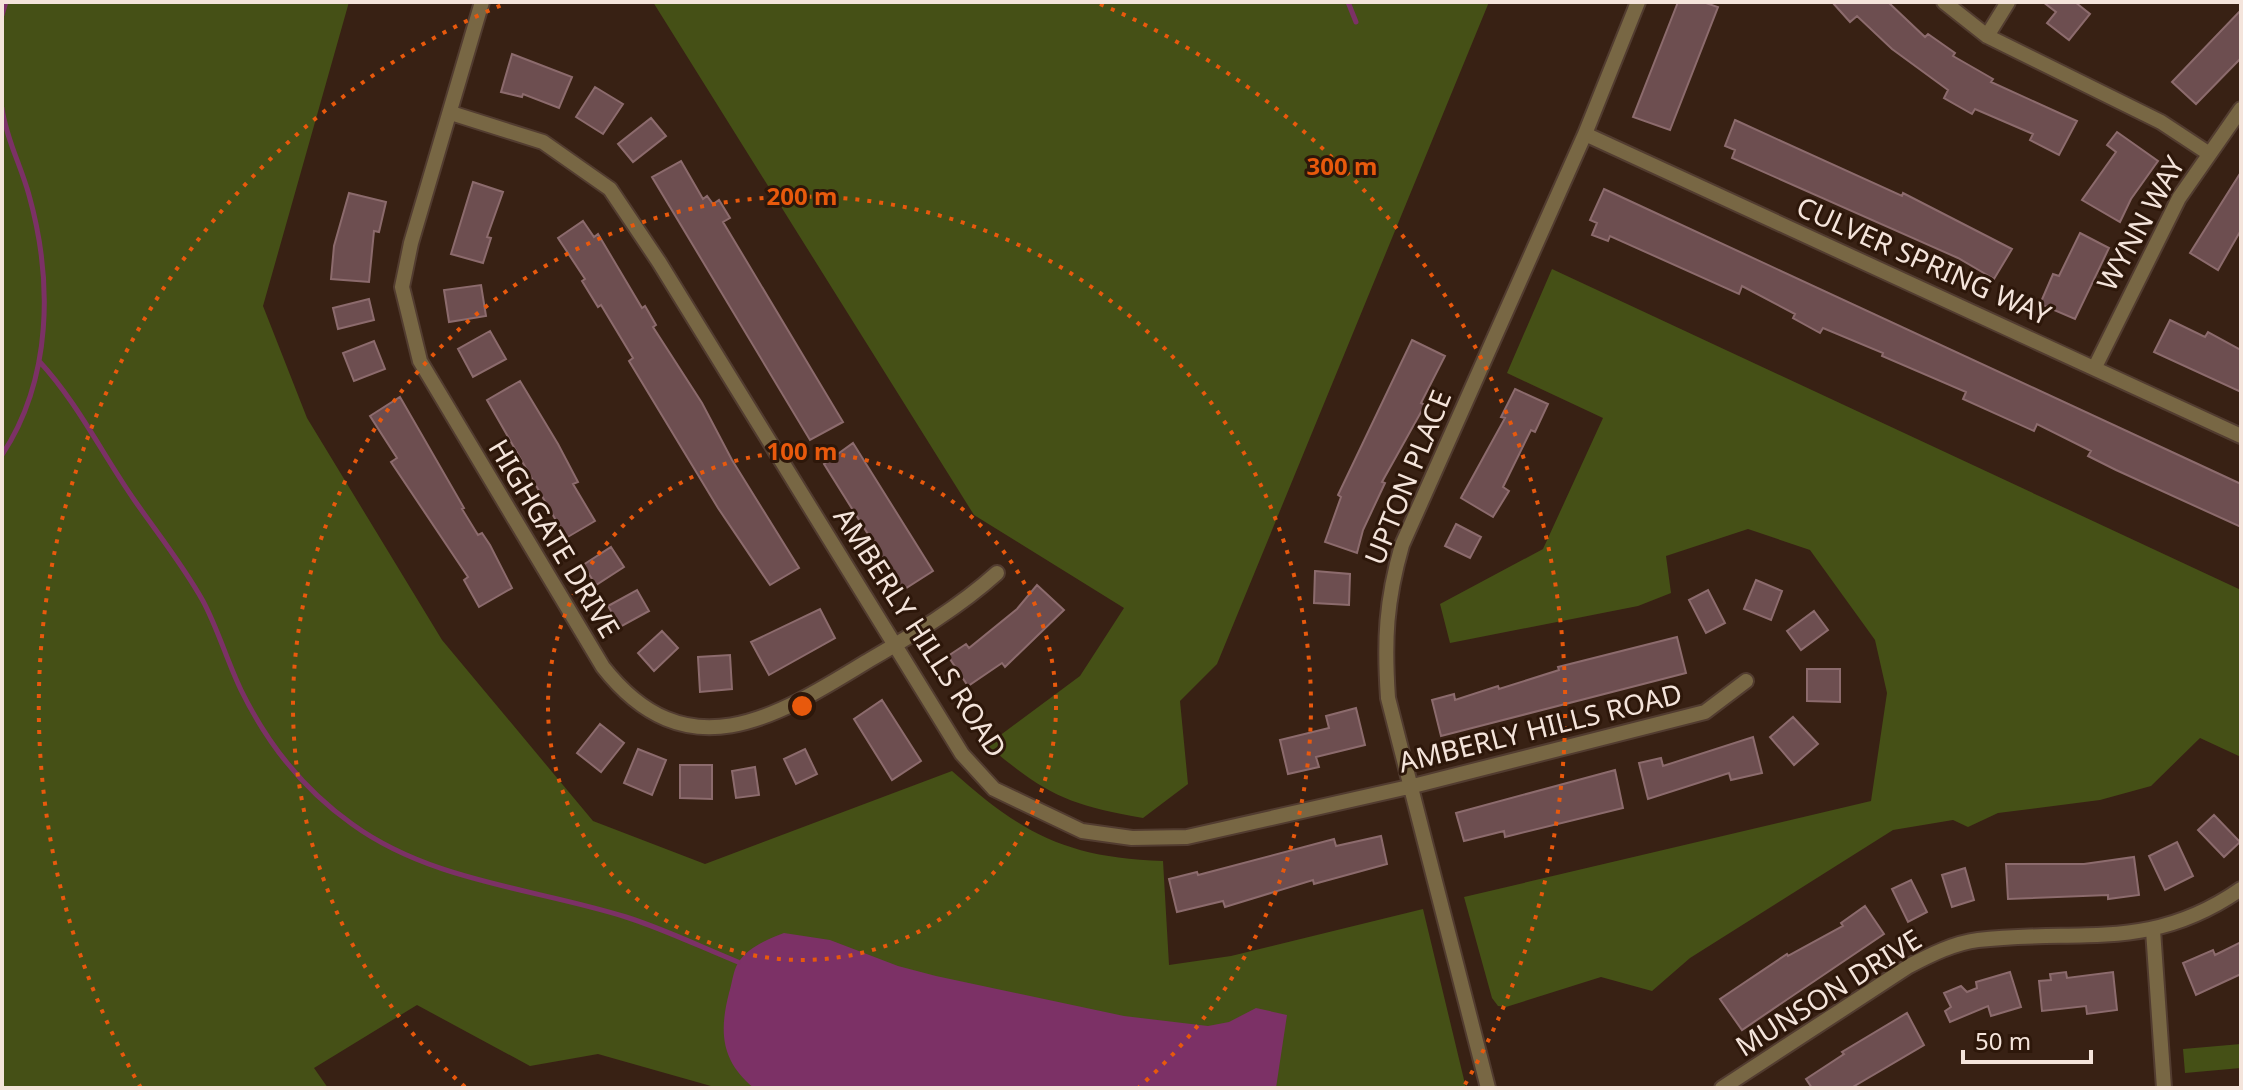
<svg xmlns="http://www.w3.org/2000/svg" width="2243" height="1090" font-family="'Noto Sans',sans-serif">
	<rect width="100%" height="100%" fill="#382114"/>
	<path fill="#455016" d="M2 2H349L263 306 307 418 442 640 593 821 705 864 952 771C1022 834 1067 858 1163 861L1169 965 1231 956 1423 909 1466 1088H718L598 1054 530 1066 417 1005 314 1068 328 1088H2Z
		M653 2H1489L1217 664 1180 701 1188 784 1143 818C1068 805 1045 794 987 745L1080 676 1124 608 974 515Z
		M1552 269 2241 590V757L2200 738 2151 786 2100 800 1998 813 1968 827 1953 820 1893 830 1690 958 1652 991 1601 977 1506 1007 1498 1006 1492 998 1464 897 1871 801 1887 693 1875 640 1810 550 1748 529 1666 556 1671 593 1638 606 1450 643 1440 604 1543 549 1603 418 1507 373Z
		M2241 1044V1068L2185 1073 2183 1049Z"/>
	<path fill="#7c3166" d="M784 933 830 940 898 966 936 976 1124 1016 1208 1026 1229 1022 1256 1008 1287 1015 1276 1088H754C721 1061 719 1032 729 993 732 984 733 971 738 963 748 947 768 939 784 933Z"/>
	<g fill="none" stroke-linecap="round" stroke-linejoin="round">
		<path stroke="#7c3166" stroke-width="5" d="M1348 2 1356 22
			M2 15 6 2
			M2 108C6 138 21 166 29 195 53 281 52 379 2 455
			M39 361C78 403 102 454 135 501 158 534 183 565 203 601 218 629 227 661 241 690 267 743 304 790 352 824 432 882 534 888 626 917 664 929 701 947 738 962"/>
	</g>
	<path fill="#6d4e50" stroke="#8c6b6d" stroke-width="2" d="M1678 2H1703L1718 7 1670 130 1633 117Z
		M1832 2H1888L1925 37 1928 34 1955 53 1953 56 1993 79 1991 82 2077 121 2059 155 2030 140 2033 134 1975 109 1972 114 1944 98 1948 90 1892 49 1857 16 1850 22Z
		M2043 2H2075L2090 14 2069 40 2047 23 2056 12Z
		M2241 10V58L2196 104 2172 82Z
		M512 54 572 77 559 108 523 94 522 97 501 92Z
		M595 87 623 104 603 134 576 117Z
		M651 118 666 136 633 162 618 144Z
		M1735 120 1902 196 1903 193 2012 249 1994 279 1958 258 1732 158 1735 150 1725 146Z
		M2117 132 2158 161 2131 199 2120 222 2082 200 2116 152 2107 145Z
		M681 161 703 199 707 196 713 204 719 200 730 218 723 222 843 422 810 440 652 177Z
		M2241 172V230L2218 270 2190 253Z
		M473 182 503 192 487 237 491 238 483 263 451 254Z
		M1604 189 2241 484V527L2116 470 2088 456 2091 451 2037 424 2034 431 1963 399 1966 392 1882 356 1883 353 1823 328 1820 333 1793 318 1795 314 1742 286 1739 294 1610 236 1608 241 1592 235 1597 223 1590 220Z
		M349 193 386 202 379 232 374 231 369 282 331 279 334 246Z
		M583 221 594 237 598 234 642 308 645 306 656 325 653 327 702 403 732 460 799 568 770 585 718 508 629 361 633 358 601 305 598 307 582 281 585 279 558 238Z
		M2080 233 2109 248 2075 319 2040 304 2053 274 2059 276Z
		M481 285 486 316 449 322 444 290Z
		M369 299 374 320 338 329 333 308Z
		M2170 320 2205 337 2208 332 2241 350V392L2154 352Z
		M490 331 506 359 473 377 458 349Z
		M1412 340 1445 356 1421 403 1425 405 1382 482 1385 483 1363 530 1357 553 1325 542 1341 497 1338 495Z
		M374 341 385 369 354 381 343 353Z
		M520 381 558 444 578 482 573 484 595 521 566 538 487 400Z
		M1515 389 1548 404 1535 432 1531 430 1503 487 1509 491 1493 517 1461 498 1505 418 1501 417Z
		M400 397 464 508 462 509 478 535 482 533 490 545 512 588 479 607 464 580 468 577 391 462 397 458 370 416Z
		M853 443 933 571 903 590 824 464Z
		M1456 524 1481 537 1470 558 1445 546Z
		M611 547 624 567 596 585 583 565Z
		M1315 571 1350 574 1349 605 1314 603Z
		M1756 580 1782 591 1771 620 1744 609Z
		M1037 585 1064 610 1005 667 1002 663 968 686 948 656 966 644 969 648 1017 609Z
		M637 590 649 611 620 627 608 606Z
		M1708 590 1725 623 1706 633 1689 600Z
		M820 609 835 638 769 675 751 642Z
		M1814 611 1828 630 1801 650 1787 631Z
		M662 631 678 648 654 671 638 653Z
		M1677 637 1686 673 1441 736 1432 700 1454 694 1455 700 1498 686 1499 689 1559 670 1558 667Z
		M730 655 732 689 700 692 698 657Z
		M1807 669H1840V702L1807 701Z
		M882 700 921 761 892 780 854 719Z
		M1356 708 1365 745 1316 757 1319 767 1288 774 1280 740 1329 728 1326 716Z
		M1793 717 1818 744 1794 765 1770 737Z
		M600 724 624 743 601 772 577 753Z
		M1753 737 1762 773 1731 780 1729 773 1648 799 1639 763 1661 758 1663 766Z
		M638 749 666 760 652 795 624 783Z
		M805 749 817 774 796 784 784 759Z
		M680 765H712V799L680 798Z
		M755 767 759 795 736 798 732 771Z
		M1615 770 1623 808 1505 837 1504 831 1464 841 1456 813Z
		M2214 815 2240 842 2224 857 2198 830Z
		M1381 836 1387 864 1314 884 1313 880 1225 907 1223 901 1177 912 1169 879 1197 872 1198 875 1334 839 1336 846Z
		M2177 842 2193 876 2165 890 2149 856Z
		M2134 857 2139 895 2108 899V895L2008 899 2006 864H2084Z
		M1965 868 1974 900 1952 907 1942 875Z
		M1911 880 1927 912 1908 922 1892 889Z
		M1865 906 1884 934 1742 1030 1720 999 1787 954 1788 956 1843 926 1841 923Z
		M2241 942V974L2196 995 2183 963 2213 950 2215 955Z
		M2010 972 2021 1007 1991 1016 1988 1006 1950 1022 1945 1011 1951 1007 1944 993 1961 986 1967 992 1977 988 1976 982Z
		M2066 972 2067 978 2113 972 2117 1010 2087 1014 2086 1006 2042 1011 2039 981 2051 980 2050 974Z
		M1907 1013 1924 1045 1851 1088H1812L1806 1079 1844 1054 1842 1052Z"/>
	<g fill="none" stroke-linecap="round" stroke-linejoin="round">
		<g stroke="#523c30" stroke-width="18">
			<path id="minor" d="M482 2 411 243 402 287 420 361 603 667C686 773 775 718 866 662 912 635 957 609 997 573
				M1944 2 1987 36 2161 122 2208 153
				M1987 36 2008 2
				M451 113 543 142 610 189 659 262 962 754 994 789 1082 831 1132 838 1187 837 1413 786 1705 712 1746 681
				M1585 134 2241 436
				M2095 367 2179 198 2241 109
				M2153 930 2164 1088
				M1488 1088 1388 698C1384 640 1386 601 1402 545L1585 134 1638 2
				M1722 1088 1909 966C1930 955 1954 943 1978 940 2080 928 2149 953 2241 889"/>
		</g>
		<use href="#minor" stroke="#786744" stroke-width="14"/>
	</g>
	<g fill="none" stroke="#e8590c" stroke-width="4" stroke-dasharray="4 8">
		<circle cx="802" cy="706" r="254"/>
		<path d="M465 1087A509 509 0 1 1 1139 1087"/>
		<path d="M141 1088A763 763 0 0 1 504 4M1100 4A763 763 0 0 1 1463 1088"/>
	</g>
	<g text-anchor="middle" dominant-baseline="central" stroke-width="6" stroke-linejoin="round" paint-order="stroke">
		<g font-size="28" fill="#f4e4db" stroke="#2d170a">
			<text transform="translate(2140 223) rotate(-61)">WYNN WAY</text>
			<text transform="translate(1924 260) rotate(24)">CULVER SPRING WAY</text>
			<text transform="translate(1407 477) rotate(-68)">UPTON PLACE</text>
			<text transform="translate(555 538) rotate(59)">HIGHGATE DRIVE</text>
			<text transform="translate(921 632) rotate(57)">AMBERLY HILLS ROAD</text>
			<text transform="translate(1540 727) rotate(-14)">AMBERLY HILLS ROAD</text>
			<text transform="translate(1828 992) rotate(-32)">MUNSON DRIVE</text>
		</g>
	</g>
	<circle cx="802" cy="706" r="12" fill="#e8590c" stroke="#2d170a" stroke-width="4"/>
	<g font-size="24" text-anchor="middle" font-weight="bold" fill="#e8590c" stroke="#2d170a" stroke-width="6" stroke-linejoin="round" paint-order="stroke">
		<text x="1342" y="175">300 m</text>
		<text x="802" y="205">200 m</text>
		<text x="802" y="460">100 m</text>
	</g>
	<rect width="2243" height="1090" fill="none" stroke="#f4e4db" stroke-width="8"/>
	<path d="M1963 1050v12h128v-12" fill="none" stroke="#f4e4db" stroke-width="4"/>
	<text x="1975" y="1050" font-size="24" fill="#f4e4db" stroke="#2d170a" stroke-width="6" paint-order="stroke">50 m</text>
</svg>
